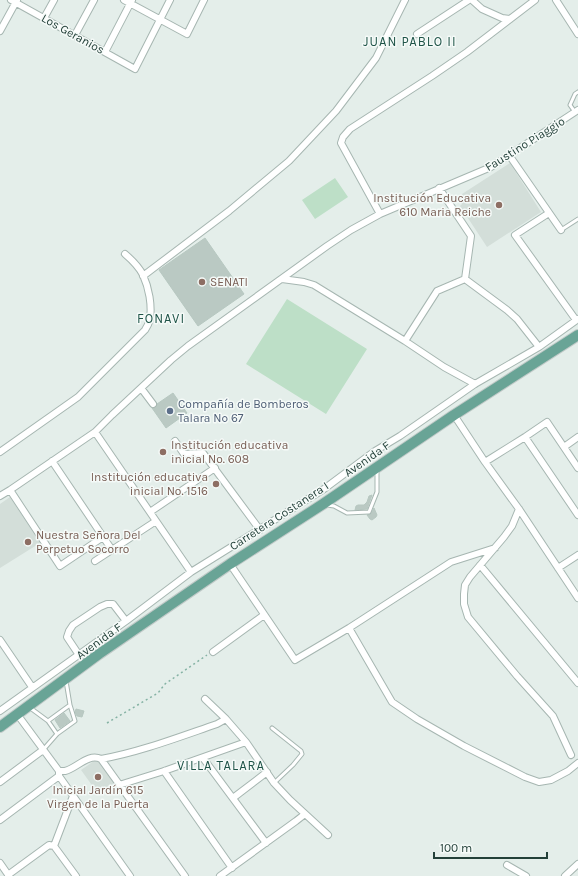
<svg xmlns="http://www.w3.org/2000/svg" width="578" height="876" font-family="Karla,sans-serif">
	<rect width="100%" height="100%" fill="#e4eeea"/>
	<path fill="#d3ded9" d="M510 163 541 212 487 247 460 206 462 204 459 200 463 197 462 194Z
		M10 497 40 543 0 568V504Z
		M94 761 99 762 114 783 99 795 81 770Z"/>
	<path fill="#bddfc7" d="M335 178 348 197 315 219 302 200Z
		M287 299 367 349 326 414 246 364Z"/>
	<path fill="#bac9c3" stroke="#b7c8c1" d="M205 238 244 294 198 326 159 270Z
		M173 393 187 413 166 428 152 408H155L157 404Z
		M372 495 367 509 355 510 356 506 358 505H364L367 502 369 496Z
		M374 508 377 515 376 517 372 520 370 519 367 515 371 514Z
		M76 709 84 711 82 717 77 716 75 712Z
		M64 713 70 721 60 728 55 720Z"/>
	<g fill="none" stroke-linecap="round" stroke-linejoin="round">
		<g stroke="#a6b6b1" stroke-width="5">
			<path id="service" d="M575 112 570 105 575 94 578 92
				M561 230 578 219
				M327 505 334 506 347 513 369 512 377 492V470
				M29 707 48 721 70 705 66 681
				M272 728 301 751 302 754 293 765 274 783
				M57 734 75 721 70 705
				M43 750 57 734 48 721"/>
		</g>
		<g stroke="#a6b6b1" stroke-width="8">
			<path id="minor" d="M11 0 135 69 170 0
				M124 0 187 34 204 0
				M472 0 482 9 502 18 510 19
				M556 0 578 34
				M44 18 54 0
				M0 31 17 0
				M417 34 469 0
				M75 35 94 0
				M105 52 132 0
				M509 155 561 230
				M549 213 515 235 576 320
				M380 214 341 143 343 137 350 129 432 76 467 52 535 0
				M143 276 229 211 289 161 336 111 376 58 405 0
				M282 279 304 282 314 285 405 341 444 367 475 384
				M465 279 507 310 517 319 539 347
				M405 341 437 291 465 279 471 236 439 188
				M141 388 153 404
				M454 415 485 462 519 509 578 598
				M95 432 191 572
				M525 437 578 515
				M175 441 184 454 203 453 260 530
				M564 447 578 437
				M0 452 78 397 145 330C147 327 149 323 150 319 152 305 149 288 143 275 139 267 132 260 125 254
				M52 461 112 550
				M485 462 525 437 547 422 578 468
				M10 490 60 566 103 537
				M0 496 10 490 95 432 112 415 171 360 188 346 327 246 351 230 380 214 491 167 578 110
				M519 509 512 526 504 537 470 577 465 585 464 594V604L468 617 517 676 553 716 571 755
				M150 512 215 468
				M95 561 156 521
				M230 564 295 660 349 628 451 562 495 548
				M480 565 578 683
				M558 568 578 555
				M349 628 392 702 417 719 464 746 525 777 539 782 551 780 568 771 578 763
				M0 640 32 687
				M213 652 264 615
				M79 655 67 637 69 631 73 625 100 607 107 604H113L126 621
				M205 699 226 719 246 742 274 783 290 800 328 835
				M0 711 126 621 191 572 324 489 375 451 400 436 475 384 539 347 578 319
				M17 714 59 771V776L130 876
				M203 758 266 843
				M101 759C140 752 179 737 217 724L226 719
				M59 771C61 771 63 771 65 771 77 768 88 753 101 759L185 876
				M164 771 232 868
				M0 782 43 750
				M119 785 164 771 246 742
				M233 798 267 772
				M0 820 59 776
				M54 846 73 796
				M54 846 76 876
				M0 863 9 876
				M507 865 526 876
				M8 875 49 845 54 846
				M220 876 296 821 305 814
				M565 876 578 864"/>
		</g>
		<g stroke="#c1cac8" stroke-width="12">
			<path id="primary" d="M0 727 99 654 230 564 323 504 454 415 578 335"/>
		</g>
		<path stroke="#85b2a4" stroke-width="1.5" stroke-dasharray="2 3" stroke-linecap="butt" d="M107 723 158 693 165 684 207 655"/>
		<use href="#service" stroke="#fff" stroke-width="3"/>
		<use href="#minor" stroke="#fff" stroke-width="6"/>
		<use href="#primary" stroke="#69a496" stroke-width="10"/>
	</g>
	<g fill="#8d6e63" stroke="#f5faf8" stroke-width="1.5">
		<circle cx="499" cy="205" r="4"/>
		<circle cx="202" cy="282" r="4"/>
		<circle cx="163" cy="452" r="4"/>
		<circle cx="216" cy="484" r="4"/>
		<circle cx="28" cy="542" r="4"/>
		<circle cx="98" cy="777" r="4"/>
	</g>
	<circle fill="#5c6f8a" stroke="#f5faf8" stroke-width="1.5" cx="170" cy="411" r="4"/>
	<g text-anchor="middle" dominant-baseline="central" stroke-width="3" stroke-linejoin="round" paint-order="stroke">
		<g font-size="12" fill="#234039" stroke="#f5faf8">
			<text transform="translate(73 34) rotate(29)">Los Geranios</text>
			<text transform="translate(525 144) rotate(-32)">Faustino Piaggio</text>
			<text transform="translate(367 459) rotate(-35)">Avenida F</text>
			<text transform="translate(279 516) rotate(-33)">Carretera Costanera I</text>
			<text transform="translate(99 641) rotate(-36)">Avenida F</text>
		</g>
		<g font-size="12" fill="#785e54" stroke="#f5faf8" text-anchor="start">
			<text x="491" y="198" text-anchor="end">Institución Educativa<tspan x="491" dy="14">610 Maria Reiche</tspan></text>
			<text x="210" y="282">SENATI</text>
			<text x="171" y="445">Institución educativa<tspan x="171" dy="14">inicial No. 608</tspan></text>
			<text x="208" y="477" text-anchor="end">Institución educativa<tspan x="208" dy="14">inicial No. 1516</tspan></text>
			<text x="36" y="535">Nuestra Señora Del<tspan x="36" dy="14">Perpetuo Socorro</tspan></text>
			<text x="98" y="790" text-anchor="middle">Inicial Jardín 615<tspan x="98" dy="14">Virgen de la Puerta</tspan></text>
		</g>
		<g font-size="12" fill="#4e5e75" stroke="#f5faf8" text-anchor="start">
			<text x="178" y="404">Compañía de Bomberos<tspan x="178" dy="14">Talara Nº 67</tspan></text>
		</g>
		<g font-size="13" letter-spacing="1" fill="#1e5347" stroke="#f5faf8">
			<text x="410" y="41">JUAN PABLO II</text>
			<text x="161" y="318">FONAVI</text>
			<text x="221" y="765">VILLA TALARA</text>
		</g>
	</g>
	<path d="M434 852v6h113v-6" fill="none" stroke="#234039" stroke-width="2"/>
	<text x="440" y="852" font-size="12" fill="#234039" stroke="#f5faf8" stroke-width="3" paint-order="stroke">100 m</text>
</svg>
